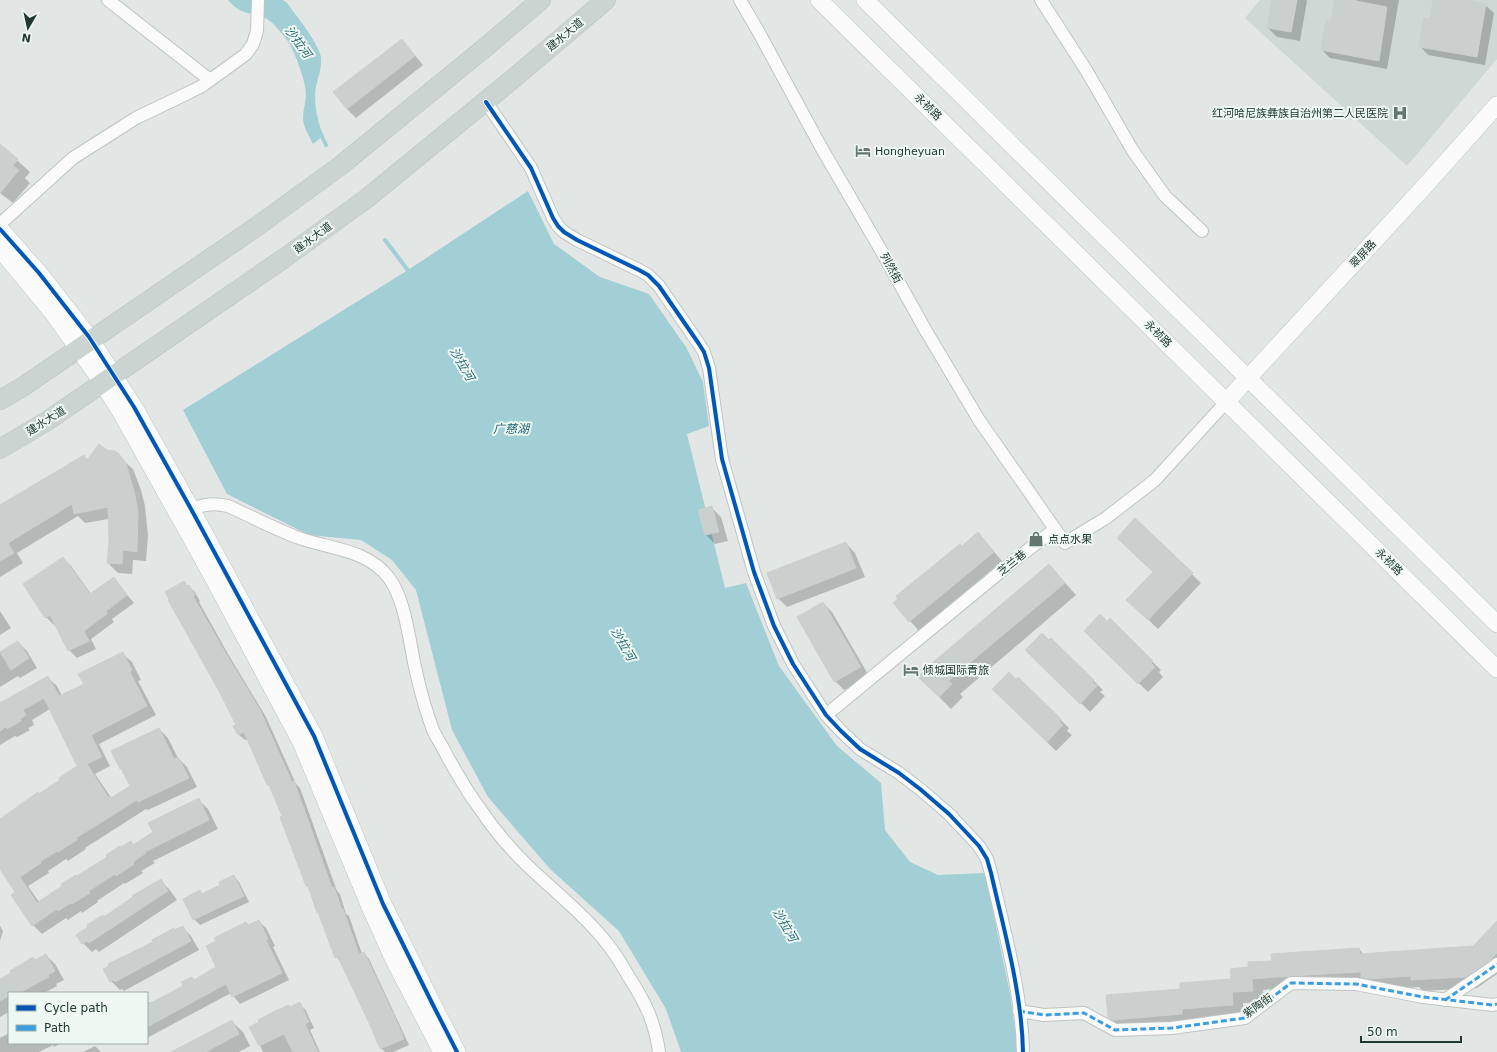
<svg xmlns="http://www.w3.org/2000/svg" width="1497" height="1052" font-family="'DejaVu Sans','Noto Sans SC',sans-serif">
	<rect width="100%" height="100%" fill="#e2e7e5"/>
	<path fill="#cfd8d5" d="M1260 0H1497V59L1407 166 1245 18Z"/>
	<path fill="#a2ced5" d="M228 0H283L288 4C297 17 318 42 321 57 322 68 318 77 316 87 313 104 318 121 323 136L313 144C310 138 306 131 304 125 301 114 306 104 306 94 306 82 294 49 287 40 281 33 274 22 265 18 248 11 242 16 228 0Z
		M528 191 554 244 600 277 649 294 686 347 703 382 709 426 687 434 725 588 746 583 779 666 837 746 881 783 885 830 910 862 938 875 985 873 1010 994 1018 1052H681L666 1009 619 931 550 869 488 797 452 730 416 590 392 560 361 540 309 535 227 494 183 410 408 270Z"/>
	<path fill="#0003" d="M1273 0H1306L1307 1 1300 41 1277 37 1268 28Z
		M1336 0H1399L1387 69 1330 58 1322 50 1332 23Z
		M1434 0H1467V1L1485 5 1494 13 1485 65 1428 55 1420 46 1431 20Z
		M402 40 423 65 356 118 347 109Z
		M0 145 30 172 25 178 30 183 13 203 0 193Z
		M107 451 114 452 133 469 141 490 145 506 148 536 146 561 133 560 132 574 118 573 108 563 110 541 109 519 85 523 78 516 17 553 23 563 0 577V506L84 457 88 461Z
		M712 508 721 517 728 541 715 544 706 535Z
		M1135 520 1201 583 1158 629 1137 609 1154 572Z
		M978 533 1002 561 919 631 894 603Z
		M846 543 855 553 865 577 787 607 778 598Z
		M63 558 71 566 91 594 113 578 134 603 112 619 114 622 91 639 96 649 77 658 69 650 56 623 54 625 46 617Z
		M1049 565 1076 595 960 694 963 697 951 709 919 677Z
		M184 583 195 592 200 601 199 602 228 654 266 717 296 784 300 788 337 891 340 894 346 914 349 916 362 954 364 953 369 959 409 1045 393 1052H385L381 1048 342 963 336 957 321 915 318 912 309 888 307 886 284 816 272 789 268 785 248 739 245 740 239 735 235 726 238 725 179 618Z
		M823 603 832 612 869 676 844 690 835 681Z
		M0 611 11 628 0 635Z
		M1110 620 1161 670 1159 672 1163 677 1148 692 1085 631 1107 622Z
		M1051 639 1103 690 1100 692 1105 696 1090 712 1027 650 1049 642Z
		M18 642 27 651 37 668 20 678 18 676 0 687V653Z
		M122 653 132 662 141 680 138 681 156 715 99 744 110 766 95 774 112 799 131 786 112 752 159 729 168 738 178 758 187 767 197 787 148 810 146 809 85 848 86 849 68 861 66 859 48 871 49 873 28 886 39 902 130 842 134 846 198 799 208 809 218 829 153 861 155 863 141 871 143 873 125 884 124 883 97 901 98 902 82 913 81 911 68 920 66 918 42 934 33 925 17 893 0 865V819L62 781 78 767 50 709 32 720 34 725 28 728 30 730 17 737 15 736 0 745V704L47 677 57 686 62 696 85 685Z
		M1018 678 1069 728 1067 731 1072 735 1056 751 993 689 1016 680Z
		M234 876 239 882 249 902 200 925 194 919 222 886Z
		M160 880 169 889 177 900 99 952 96 949 92 952 83 943 89 927Z
		M258 921 266 928 275 946 273 947 289 980 240 1004 231 993 147 1038V1003L149 1002 151 1004 184 986 192 978 195 981 218 967 249 926Z
		M1497 922V974L1477 988 1423 991 1419 987 1381 990 1303 986 1263 990 1264 1002 1243 1003 1244 1016 1120 1029 1109 1017 1181 990 1232 980 1250 968 1273 962 1359 949 1364 955 1473 947Z
		M0 926 3 931 0 941Z
		M182 927 191 936 199 950 124 991 122 989 120 990 111 981 175 931Z
		M46 955 55 964 64 980 56 984 57 986 44 993H9V1012L0 1017V980Z
		M299 1004 305 1009 314 1028 310 1030 320 1052H263L251 1027Z
		M231 1021 243 1032 250 1046 239 1052H173Z
		M9 1033V1043H61L54 1047 53 1045 39 1052H0V1038Z
		M95 1046 101 1052H83Z"/>
	<g fill="none" stroke-linecap="round" stroke-linejoin="round">
		<path stroke="#a2ced5" stroke-width="4" d="M320 132 326 145
			M385 240 410 273"/>
	</g>
	<path fill="#cad0cd" stroke="#cad0cd" d="M1272 0H1297L1291 32 1267 28Z
		M1335 0H1356V1L1387 7 1379 61 1321 50 1326 21 1331 22Z
		M1433 0H1466L1486 4 1477 57 1419 47 1424 18 1430 19Z
		M402 39 415 56 347 109 333 92Z
		M0 144 18 159 13 166 19 170 0 193Z
		M99 444 107 450 115 451 119 454 126 463 135 495 138 512 137 552 123 550 122 564 107 563 109 541 108 507 74 514 72 504 8 543 14 553 0 561V505L84 455 87 460Z
		M712 506 719 532 705 535 698 510Z
		M1135 518 1193 573 1148 620 1126 600 1153 572 1117 538Z
		M978 532 994 552 909 622 893 603 898 599 896 596 960 544 962 546Z
		M846 542 856 568 777 599 767 573Z
		M63 557 90 594 114 577 127 595 106 611 107 614 84 631 89 641 68 651 50 615 45 618 23 584Z
		M1049 564 1065 583 948 681 952 684 939 697 918 677 931 664Z
		M184 581 187 586 189 585 195 595 193 596 222 647 260 710 292 782 294 781 332 888 334 887 342 910 343 909 359 954 364 952 397 1022 404 1039 380 1049 370 1025 338 957 335 958 318 912 317 913 308 886H306L280 817 282 816 269 785H267L244 732 238 735 233 726 236 725 219 691 168 600 169 599 165 592Z
		M823 602 861 667 834 682 797 617Z
		M1100 614 1107 621 1110 618 1153 661 1151 663 1155 667 1138 684 1084 631Z
		M1042 633 1049 640 1051 638 1094 680 1092 682 1097 686 1080 704 1025 650Z
		M18 641 29 658 11 670 0 652Z
		M123 652 132 670 130 672 147 706 91 735 102 757 87 764 108 797 110 796 111 798 130 786 121 768 120 769 111 751 159 728 174 759 178 757 189 778 138 802 137 800 76 838 77 840 58 852 57 851 40 862 41 863 20 877 37 903 62 886 61 884 76 875 77 876 107 857 106 855 120 846 121 847 131 841 133 845 153 832 148 823 199 798 209 820 145 852 146 853 133 862 134 864 116 876 115 874 89 891 90 893 72 904 71 903 58 911 57 909 32 926 11 895 15 892 0 869V819L38 792 39 794 60 780 59 778 77 766 44 698 23 710 26 715 20 719 21 721 7 729 6 727 0 731V703L48 676 59 696 84 684 78 674Z
		M1009 672 1016 679 1018 677 1061 719 1059 721 1063 725 1047 742 992 689Z
		M234 875 244 896 193 920 183 899 200 890 202 894 220 885 219 882Z
		M161 879 168 891 89 943 87 941 82 944 76 935 88 927 87 925 103 915 104 917 133 897 132 896Z
		M259 920 268 939 266 940 282 973 232 997 226 984 147 1027V1005L183 986 181 982 192 977 194 980 216 967 206 946 216 941 214 938 246 922 248 925Z
		M1497 921V953L1488 962 1466 977 1411 980V976L1369 979 1361 977V972L1291 976 1252 979 1253 991 1232 992 1233 1005 1182 1009V1014L1113 1020 1108 1017 1106 995 1180 989V983L1231 979 1230 969 1248 967V962L1272 961 1271 954 1359 948 1360 954 1473 946Z
		M183 926 191 941 115 982 113 980 110 982 103 969 109 966 108 964 153 942 152 940 174 928V930Z
		M46 954 55 971 48 975 49 977 19 993H9V996L0 1001V979L11 973 10 971 33 957 35 960Z
		M300 1002 309 1022 305 1024 318 1052H293L284 1034 259 1046 249 1027 259 1022 258 1020 277 1010 289 1005 290 1007Z
		M232 1020 239 1034 213 1048 206 1052H171Z"/>
	<g fill="none" stroke-linecap="round" stroke-linejoin="round">
		<g stroke="#bfc4c2" stroke-width="14">
			<path id="street" d="M108 0 210 80
				M740 0 758 31 821 147 882 252 926 331 979 420 1055 529
				M1041 0 1086 70 1133 151 1165 196 1202 231
				M486 102 531 168 553 218 558 226 564 232 577 240 639 270 648 275 659 286 699 344 704 352 709 368 722 459 754 572 774 626 793 664 826 715 841 731 860 749 899 773 920 789 949 814 979 846 987 859 991 873C1004 930 1022 993 1023 1052
				M0 224 73 158 136 118 184 95 202 86 246 54 253 44 257 31 258 0
				M191 509C206 504 213 503 228 506 252 517 275 529 299 538 330 549 367 549 389 578 407 602 410 650 418 680 422 697 427 714 433 730 437 739 443 747 447 756 457 773 466 790 478 806 492 827 509 848 528 866 555 892 586 916 609 946 617 956 623 967 629 977 645 1002 655 1022 659 1052
				M826 715 1016 559 1055 529 1065 543 1106 518 1155 480 1226 402
				M1445 1000 1492 968 1497 964
				M1019 1011 1044 1015 1084 1013 1115 1030 1172 1028 1245 1018 1291 983 1356 984 1423 997 1493 1005 1497 1004"/>
		</g>
		<g stroke="#bdc5c2" stroke-width="18">
			<path id="secondary" d="M819 0 1497 669
				M865 0 1497 624
				M0 229 39 273 89 337 134 407 191 509 314 736 383 904 432 1003 457 1052
				M0 249 53 313 100 379 122 414 208 568 301 742 371 909 394 960 442 1052
				M1226 402 1423 188 1497 105"/>
		</g>
		<g stroke="#bbc3c1" stroke-width="20">
			<path id="primary" d="M0 400 24 386 259 225 340 166 487 46 541 0
				M0 449 47 421 283 259 366 199 514 78 606 0"/>
		</g>
		<use href="#street" stroke="#fbfbfb" stroke-width="12"/>
		<use href="#secondary" stroke="#fbfbfb" stroke-width="17"/>
		<use href="#primary" stroke="#ccd4d1" stroke-width="19"/>
		<path stroke="#3c9ee2" stroke-width="3" stroke-dasharray="6 3" stroke-linecap="butt" d="M1445 1000 1492 968 1497 964
			M1019 1011 1044 1015 1084 1013 1115 1030 1172 1028 1245 1018 1291 983 1356 984 1423 997 1493 1005 1497 1004"/>
		<g stroke="#eff7f3" stroke-width="6">
			<path id="cycleway" d="M486 102 531 168 553 218 558 226 564 232 577 240 639 270 648 275 659 286 699 344 704 352 709 368 722 459 754 572 774 626 793 664 826 715 841 731 860 749 899 773 920 789 949 814 979 846 987 859 991 873C1004 930 1022 993 1023 1052
				M0 229 39 273 89 337 134 407 191 509 314 736 383 904 432 1003 457 1052"/>
		</g>
		<use href="#cycleway" stroke="#0057b8" stroke-width="4"/>
	</g>
	<defs>
		<g id="hospital-bare" transform="scale(1.2)"><path d="M-5-5h3v3.5h4V-5h3V5h-3V1.5h-4V5h-3Z" fill="#647671" stroke="#eff7f3" stroke-width="2.5" paint-order="stroke"/></g>
		<g id="hotel-bare" transform="scale(1.2)"><path d="M-6-4.5h1.5V1H6V5H4.5V3h-9V5H-6ZM-4 0a1.8 1.8 0 1 1 3.6 0ZM.5 0V-2.5h3Q6-2.5 6 0Z" fill="#647671" stroke="#eff7f3" stroke-width="2.5" paint-order="stroke"/></g>
		<g id="shop-bare" transform="scale(1.2)"><path d="M-5-2.5h2.3a2.7 3.5 0 0 1 5.4 0H5L5.5 6h-11ZM-1.5-2.5h3a1.5 2.3 0 0 0-3 0Z" fill="#647671" stroke="#eff7f3" stroke-width="2.5" paint-order="stroke"/></g>
	</defs>
	<g fill-rule="evenodd">
		<use href="#hospital-bare" x="1400" y="113"/>
		<use href="#hotel-bare" x="863" y="151"/>
		<use href="#shop-bare" x="1036" y="539"/>
		<use href="#hotel-bare" x="911" y="670"/>
	</g>
	<g text-anchor="middle" dominant-baseline="central" stroke-width="4" stroke-linejoin="round" paint-order="stroke">
		<g font-size="11" fill="#203932" stroke="#eff7f3">
			<text transform="translate(565 35) rotate(-40)">建水大道</text>
			<text transform="translate(928 107) rotate(45)">永祯路</text>
			<text transform="translate(313 238) rotate(-36)">建水大道</text>
			<text transform="translate(1363 254) rotate(-48)">翠屏路</text>
			<text transform="translate(891 268) rotate(61)">列然街</text>
			<text transform="translate(1158 334) rotate(45)">永祯路</text>
			<text transform="translate(46 421) rotate(-32)">建水大道</text>
			<text transform="translate(1389 562) rotate(45)">永祯路</text>
			<text transform="translate(1012 563) rotate(-39)">芝兰巷</text>
			<text transform="translate(1258 1006) rotate(-35)">紫陶街</text>
		</g>
		<g font-size="11" fill="#203932" stroke="#eff7f3" text-anchor="start">
			<text x="1388" y="113" text-anchor="end">红河哈尼族彝族自治州第二人民医院</text>
			<text x="875" y="151">Hongheyuan</text>
			<text x="1048" y="539">点点水果</text>
			<text x="923" y="670">倾城国际青旅</text>
		</g>
		<g font-size="12" font-style="italic" fill="#1c6573" stroke="#eff7f3">
			<text transform="translate(298 42) rotate(54)">沙拉河</text>
			<text transform="translate(462 364) rotate(60)">沙拉河</text>
			<text x="511" y="429">广慈湖</text>
			<text transform="translate(623 644) rotate(60)">沙拉河</text>
			<text transform="translate(785 925) rotate(60)">沙拉河</text>
		</g>
	</g>
	<rect x="8" y="992" width="140" height="52" fill="#eff7f3" stroke="#9caba6"/>
	<rect x="16" y="1005" width="20" height="6" fill="#0057b8" stroke="#9caba6"/>
	<text x="44" y="1012" font-size="12" fill="#203932">Cycle path</text>
	<rect x="16" y="1025" width="20" height="6" fill="#3c9ee2" stroke="#9caba6"/>
	<text x="44" y="1032" font-size="12" fill="#203932">Path</text>
	<g transform="translate(28 28) rotate(189)" stroke="#eff7f3" stroke-width="3" paint-order="stroke">
	<path d="M0-3L7 15L0 10L-7 15Z" fill="#203932"/>
	<text y="-6" font-size="11" font-weight="bold" text-anchor="middle" fill="#203932">N</text>
	</g>
	<path d="M1361 1036v6h100v-6" fill="none" stroke="#203932" stroke-width="2"/>
	<text x="1367" y="1036" font-size="12" fill="#203932" stroke="#eff7f3" stroke-width="3" paint-order="stroke">50 m</text>
</svg>
